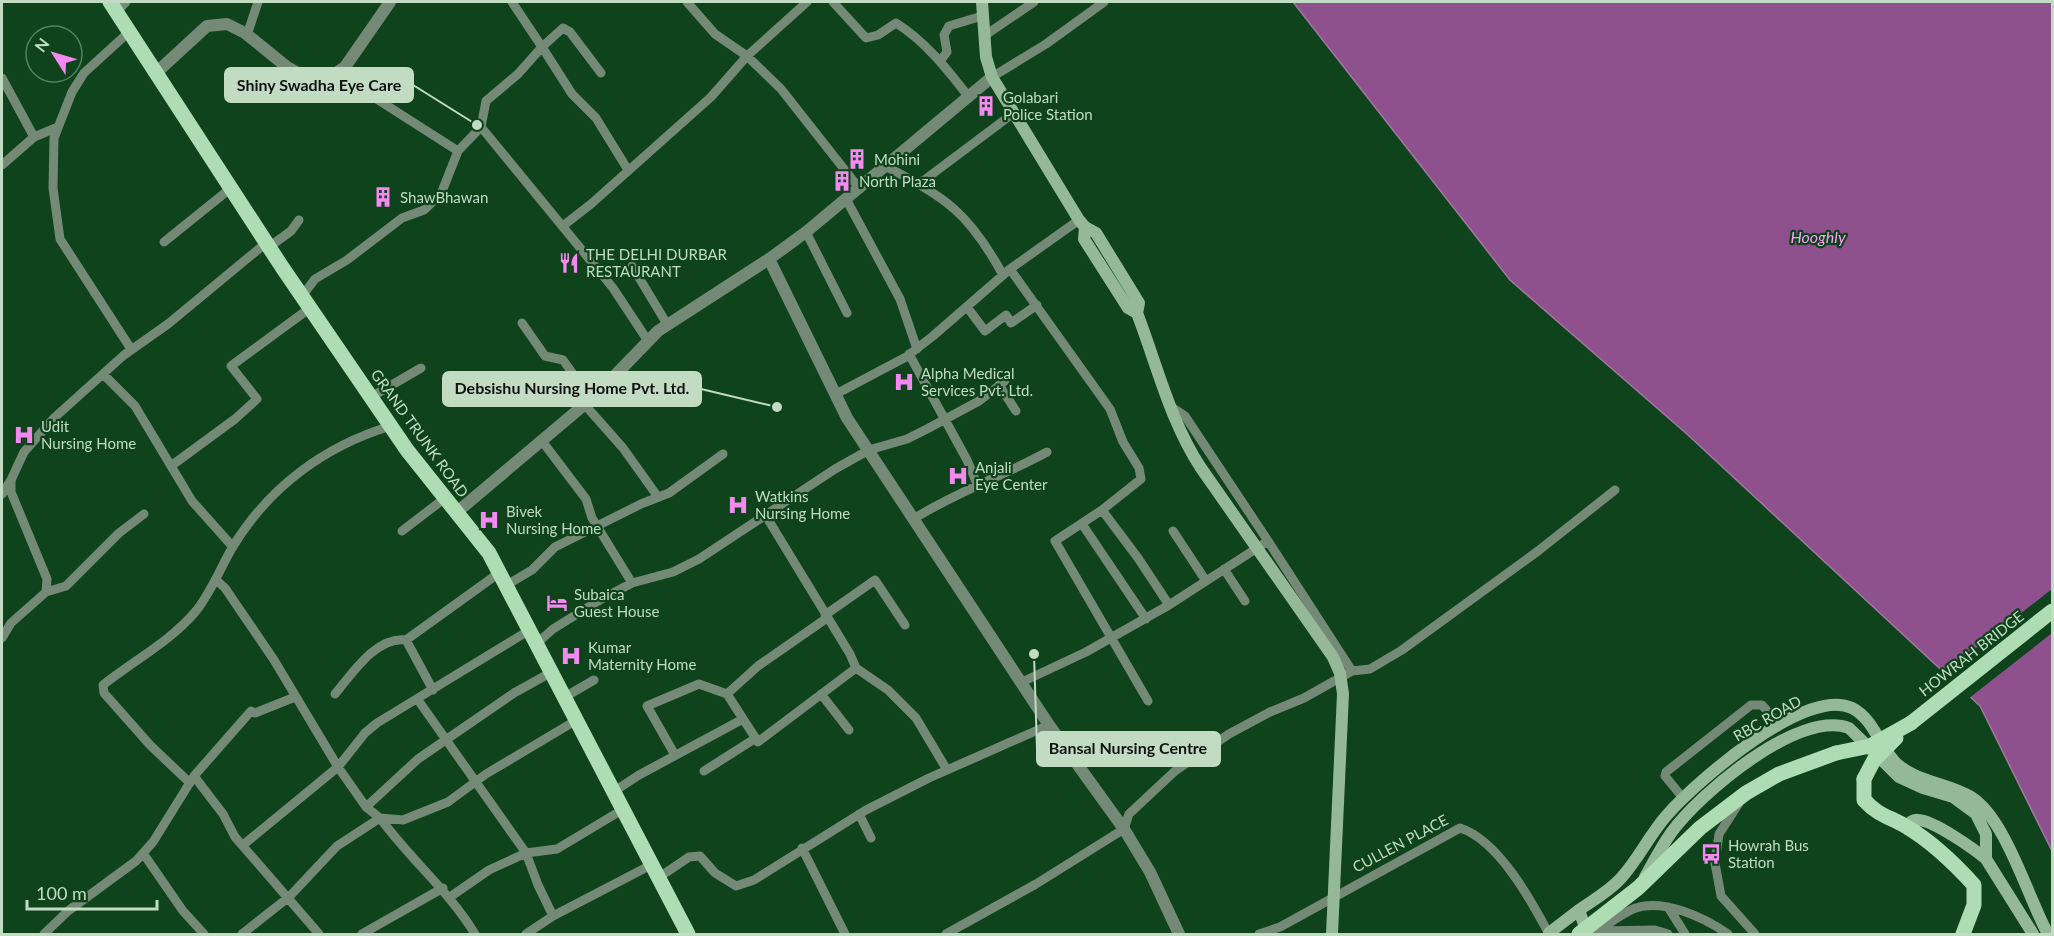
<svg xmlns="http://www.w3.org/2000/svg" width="2054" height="936" font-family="Lato,sans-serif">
	<rect width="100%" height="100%" fill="#0e431c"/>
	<path fill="#8f518d" stroke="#9e7b9e" stroke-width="1.5" d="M1293 2H2052V851L1980 706 1688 435 1510 280Z"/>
	<path fill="#0e431c" d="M2052 589V633L1968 699 1942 675Z"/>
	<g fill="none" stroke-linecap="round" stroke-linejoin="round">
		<path stroke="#748a76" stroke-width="9" d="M687 2 715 34 747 56 781 89 859 188
			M833 2 866 38 878 35 896 23C925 41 947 69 968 96
			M117 11 126 2
			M130 31 84 73 72 92 54 138 53 188 60 239 131 349
			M247 35 258 2
			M984 36 1034 2
			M940 61 947 52 944 35 949 26 982 16
			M336 73 458 151 481 127 486 101 518 74 542 47 512 2
			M601 73 570 32 563 28 542 47 572 94 596 118 628 170
			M992 77 1046 44 1104 2
			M2 78 34 137
			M481 127 613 288 648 341
			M2 165 34 137 58 127
			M885 166C947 198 969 213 1003 275
			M919 184 1015 112
			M846 199 900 299 917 349
			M564 225 591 204 711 97 747 56 807 2
			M806 232 847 313
			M164 242 231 188
			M269 247 291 231 299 220
			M632 266 667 324
			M1010 269 1110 409 1123 442 1139 468 1141 479 1102 510
			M302 296 315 279 347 260 402 218 424 210 441 194 458 151
			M967 307 985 331 1006 315 1011 323 1037 305
			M522 323 545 356 563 360 591 399
			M909 354 967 460 978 486
			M103 374 135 406 192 501 233 547
			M999 385 1016 411
			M836 394 906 357 933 336 1010 269 1079 220
			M371 397 421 368
			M585 405 623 448 658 497
			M542 441 586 499 592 518 632 583
			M171 466 235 419 257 399 231 366 310 308
			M2 494 11 480
			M766 516 850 654 856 668 758 742 727 694 758 666 827 618
			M915 518C957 492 1003 476 1047 452
			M1082 524 1146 619
			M402 531 445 498
			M1173 531 1206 581
			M1268 541 1352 671
			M1224 569 1245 601
			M216 580 225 588 274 660 338 767 366 807
			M505 586 532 570 555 547 641 504 669 493 723 454
			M46 592 66 586 119 533 144 514
			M825 615 875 580 905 625
			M2 638 11 623 46 592 47 579 11 492V480L24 452 54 418 124 355 168 324 266 243
			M535 645 553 629 598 601 632 583 673 572 699 559 835 469 869 450 907 439 927 429 979 401 1005 381
			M856 668 888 690 916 718 947 770
			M550 673 514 693 418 759 366 807 380 818 403 820 448 802 486 774 575 721
			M1022 682 1086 652 1169 605 1268 541 1185 416 1170 406
			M433 690 406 640 499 573
			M335 694C352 674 376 636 406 640
			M821 694 849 730
			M563 698 594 680
			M418 700 526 853 538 885 553 916
			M1148 701 1055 541 1102 510 1138 558 1169 605
			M675 755 647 706 699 684 727 694
			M704 771 756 738
			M194 776 223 814 235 837 319 934
			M190 783 150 745 104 693 103 685C133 661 171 641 196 611 211 592 220 569 232 548 268 488 324 446 391 426
			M613 792 639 775 743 719
			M1683 798 1665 776 1666 772 1751 705H1762L1779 725
			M1739 803 1719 834 1715 863 1721 896 1755 934
			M859 814 871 838
			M243 845 338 767 365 733 377 723 528 631
			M802 848 845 934
			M143 853 183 911 204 934
			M658 878 689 857 700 856 715 873 736 886 754 880 866 810 929 778 1049 725
			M450 897 489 870 526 853 557 849 622 810
			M1668 907 1685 934
			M1597 931C1609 924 1621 914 1633 909 1662 897 1705 918 1728 934
			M1599 931 1655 930 1668 934
			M44 934 68 911 136 861 153 842 194 776 251 711 255 713 295 697
			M242 934 289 897 337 846 380 818C410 859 449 891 475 934
			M362 934 443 888
			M526 934 553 916 651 865
			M946 934 1036 884 1124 829 1129 814 1175 771 1229 734 1270 712 1304 698 1352 671 1370 669 1402 650 1538 551 1615 490
			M1259 934 1280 927 1460 828C1498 840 1531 900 1549 934"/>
		<path stroke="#748a76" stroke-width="12" d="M157 72 207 26 227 24 245 33 287 67 312 81 333 75 345 67 390 2
			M769 259 847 418 1049 725 1124 829 1150 872 1179 934
			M457 512 597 394 658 331 769 259 806 232 992 77"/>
		<path stroke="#95b899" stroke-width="12" d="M982 2 986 57 992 77 1079 220 1085 227 1096 233 1139 303 1137 313C1157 365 1170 421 1201 468
			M1085 227 1084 239 1128 308 1137 313
			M1906 826C1909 823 1913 819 1918 820 1933 820 1974 849 1986 859
			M1645 877C1653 863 1661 847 1671 833 1699 794 1799 709 1849 728L1899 777 1923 788 1953 797 1976 814 1986 834V859L2033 934
			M1586 930 1579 910C1593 900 1610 891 1622 877 1639 858 1650 834 1667 815 1697 781 1806 686 1852 708 1874 719 1880 748 1897 764 1917 782 1948 783 1971 797 2006 819 2028 898 2048 934
			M1549 933 1579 910"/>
		<path stroke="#aedcb3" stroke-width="15" d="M110 2 282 267 407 450 489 553 688 934
			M1911 723 2052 611
			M1864 779V800C1880 817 1889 816 1907 827 1932 842 1954 863 1974 885V905L1963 934
			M1579 934 1638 888 1700 828 1746 793 1779 774 1836 753"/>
		<path stroke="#95b899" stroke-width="12" d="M1201 468 1333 657 1340 673 1343 694 1332 934"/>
		<path stroke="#aedcb3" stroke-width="15" d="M1836 753 1870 746 1911 723
			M1864 779 1874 760 1896 738"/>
	</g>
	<defs>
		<g id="building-bare" transform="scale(1.62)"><path d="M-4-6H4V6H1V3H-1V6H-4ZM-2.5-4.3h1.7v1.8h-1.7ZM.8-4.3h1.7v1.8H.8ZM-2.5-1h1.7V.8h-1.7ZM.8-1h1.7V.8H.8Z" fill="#f489f1" stroke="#0e431c" stroke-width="2.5" paint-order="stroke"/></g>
		<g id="restaurant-bare" transform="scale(1.62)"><path d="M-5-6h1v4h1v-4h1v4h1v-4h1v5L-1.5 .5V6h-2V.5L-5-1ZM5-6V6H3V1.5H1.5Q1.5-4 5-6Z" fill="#f489f1" stroke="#0e431c" stroke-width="2.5" paint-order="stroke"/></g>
		<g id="hospital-bare" transform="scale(1.62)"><path d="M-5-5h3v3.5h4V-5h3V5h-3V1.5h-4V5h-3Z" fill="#f489f1" stroke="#0e431c" stroke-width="2.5" paint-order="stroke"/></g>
		<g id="hotel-bare" transform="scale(1.62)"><path d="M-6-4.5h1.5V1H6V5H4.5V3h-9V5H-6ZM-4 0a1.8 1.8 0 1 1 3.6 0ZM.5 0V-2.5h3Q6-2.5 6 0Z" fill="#f489f1" stroke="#0e431c" stroke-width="2.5" paint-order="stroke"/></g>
		<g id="bus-bare" transform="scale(1.62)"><path d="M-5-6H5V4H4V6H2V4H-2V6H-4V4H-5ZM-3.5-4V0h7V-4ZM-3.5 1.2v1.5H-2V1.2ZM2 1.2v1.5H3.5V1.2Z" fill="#f489f1" stroke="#0e431c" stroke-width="2.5" paint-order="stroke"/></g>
	</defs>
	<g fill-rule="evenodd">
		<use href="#building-bare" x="986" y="106"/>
		<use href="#building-bare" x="857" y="159"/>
		<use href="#building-bare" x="842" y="181"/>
		<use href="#building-bare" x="383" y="197"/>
		<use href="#restaurant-bare" x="569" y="263"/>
		<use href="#hospital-bare" x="904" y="382"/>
		<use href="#hospital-bare" x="24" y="435"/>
		<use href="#hospital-bare" x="958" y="476"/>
		<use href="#hospital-bare" x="738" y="505"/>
		<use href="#hospital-bare" x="489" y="520"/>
		<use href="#hotel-bare" x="557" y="603"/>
		<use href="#hospital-bare" x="571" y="656"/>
		<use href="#bus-bare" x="1711" y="854"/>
	</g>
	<g text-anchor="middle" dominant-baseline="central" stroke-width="4.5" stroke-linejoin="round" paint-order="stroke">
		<g font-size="15" fill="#c2dcc4" stroke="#0e431c" text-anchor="start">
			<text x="1003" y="97">Golabari<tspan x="1003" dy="17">Police Station</tspan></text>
			<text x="874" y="159">Mohini</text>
			<text x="859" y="181">North Plaza</text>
			<text x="400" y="197">ShawBhawan</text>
			<text x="586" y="254">THE DELHI DURBAR<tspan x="586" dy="17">RESTAURANT</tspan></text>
			<text x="921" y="373">Alpha Medical<tspan x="921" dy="17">Services Pvt. Ltd.</tspan></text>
			<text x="41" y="426">Udit<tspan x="41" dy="17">Nursing Home</tspan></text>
			<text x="975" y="467">Anjali<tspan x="975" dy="17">Eye Center</tspan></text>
			<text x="755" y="496">Watkins<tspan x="755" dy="17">Nursing Home</tspan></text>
			<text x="506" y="511">Bivek<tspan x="506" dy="17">Nursing Home</tspan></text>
			<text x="574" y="594">Subaica<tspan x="574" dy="17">Guest House</tspan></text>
			<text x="588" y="647">Kumar<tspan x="588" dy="17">Maternity Home</tspan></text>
			<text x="1728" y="845">Howrah Bus<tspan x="1728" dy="17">Station</tspan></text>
		</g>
		<g font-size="15" fill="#c2dcc4" stroke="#0e431c">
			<text transform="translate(420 433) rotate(54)">GRAND TRUNK ROAD</text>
			<text transform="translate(1971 653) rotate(-38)">HOWRAH BRIDGE</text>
			<text transform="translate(1767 718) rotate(-30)">RBC ROAD</text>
			<text transform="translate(1400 843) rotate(-28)">CULLEN PLACE</text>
		</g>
		<g font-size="16" font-style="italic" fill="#faa3f6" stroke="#0e431c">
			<text x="1818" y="236">Hooghly</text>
		</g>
	</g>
	<path fill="none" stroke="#c2dcc4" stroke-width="2" d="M477 125L413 85M777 407L701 389M1034 654L1037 749"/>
	<g fill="#c2dcc4" stroke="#0e431c" stroke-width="2">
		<circle cx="477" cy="125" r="6"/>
		<circle cx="777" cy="407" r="6"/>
		<circle cx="1034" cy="654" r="6"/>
	</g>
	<g fill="#c2dcc4" stroke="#c2dcc4" stroke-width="2">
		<rect x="225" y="68" width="188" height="34" rx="6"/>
		<rect x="443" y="372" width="258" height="34" rx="6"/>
		<rect x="1037" y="732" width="183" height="34" rx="6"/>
	</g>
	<g font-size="16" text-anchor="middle" font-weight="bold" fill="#111">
		<text x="319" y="91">Shiny Swadha Eye Care</text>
		<text x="572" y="394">Debsishu Nursing Home Pvt. Ltd.</text>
		<text x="1128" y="754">Bansal Nursing Centre</text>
	</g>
	<rect width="2054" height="936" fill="none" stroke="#c2dcc4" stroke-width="6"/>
	<g transform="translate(54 54) rotate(307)"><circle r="28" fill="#0e431c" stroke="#56805f" stroke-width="1.5"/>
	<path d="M0-4.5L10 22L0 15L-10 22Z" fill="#f489f1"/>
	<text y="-9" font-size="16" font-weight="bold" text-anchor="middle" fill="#c2dcc4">N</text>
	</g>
	<path d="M27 900v9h130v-9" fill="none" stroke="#c2dcc4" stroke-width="3"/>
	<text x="36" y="900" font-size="18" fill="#c2dcc4" stroke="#0e431c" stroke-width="4.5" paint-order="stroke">100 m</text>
</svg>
